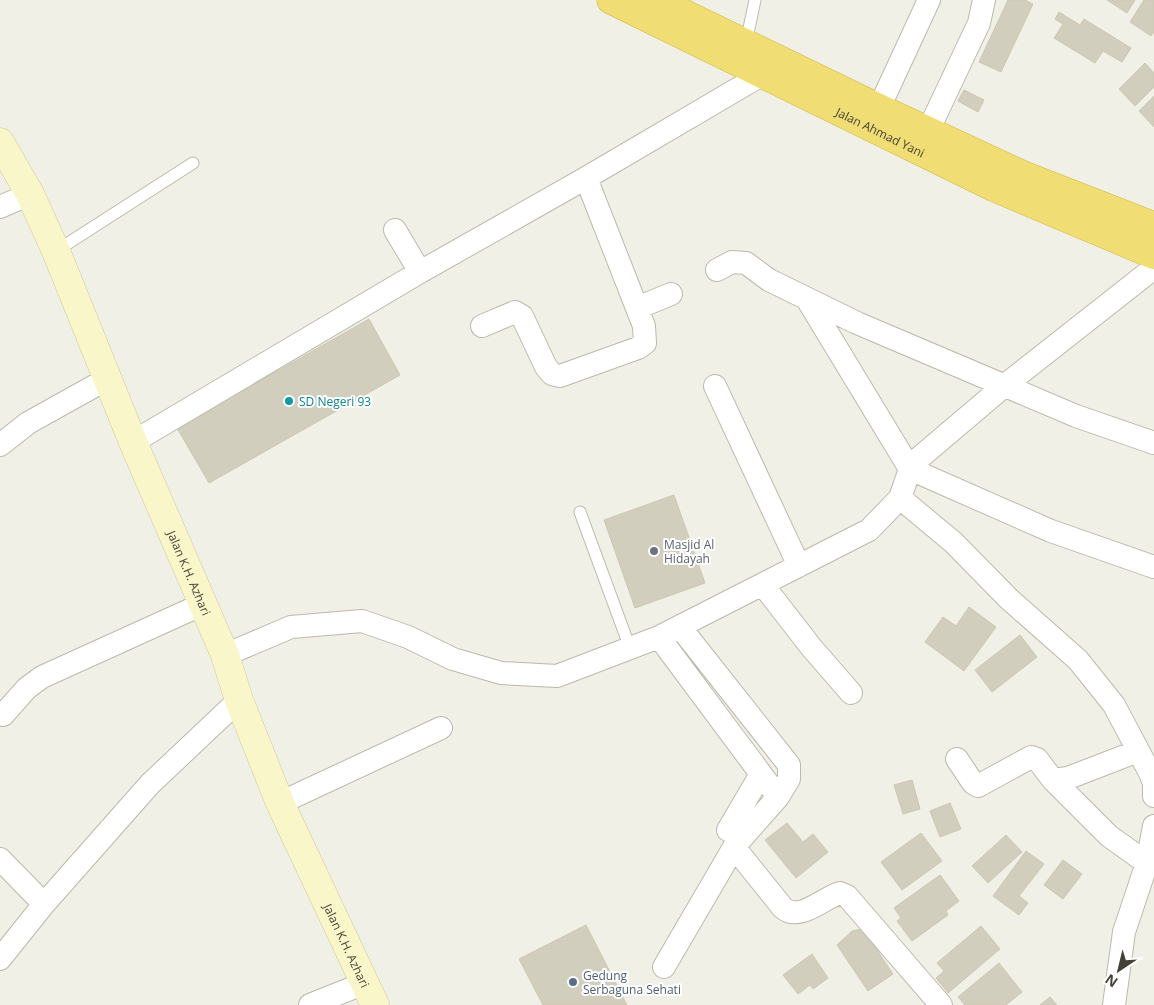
<svg xmlns="http://www.w3.org/2000/svg" width="1154" height="1005" font-family="'Open Sans',sans-serif">
	<rect width="100%" height="100%" fill="#f1f0e7"/>
	<path fill="#d2cebd" stroke="#ccc7b1" d="M1008 0H1025L1033 4 1001 72 979 62Z
		M1107 0H1135L1127 13Z
		M1144 0H1154V32L1151 36 1130 22Z
		M1059 12 1080 25 1084 19 1131 48 1122 62 1103 51 1095 63 1054 38 1063 24 1055 19Z
		M1145 63 1154 73V87L1135 106 1119 89Z
		M964 90 984 100 978 112 958 101Z
		M1154 96V127L1139 111Z
		M369 319 400 375 209 483 177 428Z
		M674 495 705 583 635 608 604 520Z
		M969 607 996 627 964 671 925 642 943 617 956 626Z
		M1020 635 1037 657 992 692 975 670Z
		M912 780 920 809 903 814 894 785Z
		M950 803 961 829 940 837 930 811Z
		M787 823 803 842 813 834 828 852 796 878 765 840Z
		M921 833 942 861 902 890 881 862Z
		M1006 835 1022 852 988 883 972 866Z
		M1026 851 1044 864 1019 896 1028 903 1019 915 993 896Z
		M1063 860 1082 874 1063 899 1044 885Z
		M940 875 959 901 946 911 948 915 912 941 897 921 901 918 894 908Z
		M586 925 627 1005H543L519 959Z
		M981 926 1000 949 948 993 936 978 944 971 937 963Z
		M863 929 893 974 868 991 837 945 852 931Z
		M812 954 828 978 813 989 810 985 798 994 783 975Z
		M999 963 1022 992 1006 1005H965L958 997Z
		M1050 997 1057 1005H1040Z"/>
	<g fill="none" stroke-linecap="round" stroke-linejoin="round">
		<g stroke="#bcb9aa" stroke-width="13">
			<path id="lane" d="M746 43 755 0
				M56 251 193 163
				M580 512 630 648"/>
		</g>
		<g stroke="#bcb9aa" stroke-width="24">
			<path id="street" d="M879 108 929 0
				M928 131 979 23 984 0
				M0 207 30 194
				M395 230 420 272 586 178 763 74
				M717 270 732 262 746 263 769 280 857 323 1076 416 1154 443
				M807 299 910 469 1051 531 1154 567
				M637 308 671 294
				M482 326 515 312 522 316 546 367 552 374 560 376 638 348 645 343 644 326 586 178
				M715 386 799 566
				M133 442 420 272
				M0 445 28 423 107 379
				M900 498 953 542 1009 599 1078 660 1114 705 1150 773 1154 783V796
				M763 585 811 647 851 693
				M680 627 789 765V779L778 797
				M659 637 761 774 728 830
				M225 655 291 627 362 621 408 637 453 659 501 673 557 676 659 637 869 530 900 498 910 469 918 459 1004 386 1154 268
				M3 715 27 688 42 677 203 604
				M957 759 973 783 978 786 1031 757 1037 759 1053 780 1068 778 1138 751
				M1053 780 1109 836 1147 863
				M280 803 441 728
				M734 847 783 908C800 922 823 898 840 893L847 896 941 1005
				M0 859 44 904
				M0 959 44 904 150 784 239 700
				M664 967 734 847 778 797 761 774
				M310 1005 365 983
				M1114 1005 1124 932 1147 863 1154 826"/>
		</g>
		<g stroke="#cdc99a" stroke-width="29">
			<g id="secondary">
				<path id="s1" d="M0 142 30 194 56 251 133 442 225 655 239 700 280 803 375 1005"/>
			</g>
		</g>
		<g stroke="#ceb544" stroke-width="29">
			<g id="highway">
				<path id="s2" d="M611 0 993 187 1154 255"/>
				<path d="M656 0 879 108 1023 175 1154 226"/>
			</g>
		</g>
		<use href="#lane" stroke="#fff" stroke-width="11"/>
		<use href="#street" stroke="#fff" stroke-width="22"/>
		<use href="#secondary" stroke="#f9f6c9" stroke-width="28"/>
		<use href="#highway" stroke="#f0dd73" stroke-width="28"/>
	</g>
	<circle fill="#0f9aa8" stroke="#fff" stroke-width="2" cx="289" cy="401" r="5"/>
	<circle fill="#6b7280" stroke="#fff" stroke-width="2" cx="654" cy="551" r="5"/>
	<circle fill="#5c6f8a" stroke="#fff" stroke-width="2" cx="573" cy="982" r="5"/>
	<g text-anchor="middle" dominant-baseline="central" stroke-width="4" stroke-linejoin="round" paint-order="stroke">
		<g font-size="12" fill="#444136" stroke="#fff">
			<text stroke="none"><textPath href="#s2" startOffset="300">Jalan Ahmad Yani</textPath></text>
			<text stroke="none"><textPath href="#s1" startOffset="471">Jalan K.H. Azhari</textPath></text>
			<text stroke="none"><textPath href="#s1" startOffset="876">Jalan K.H. Azhari</textPath></text>
		</g>
		<g font-size="12" fill="#0d838f" stroke="#fff" text-anchor="start">
			<text x="299" y="401">SD Negeri 93</text>
		</g>
		<g font-size="12" fill="#5b616d" stroke="#fff" text-anchor="start">
			<text x="664" y="544">Masjid Al<tspan x="664" dy="14">Hidayah</tspan></text>
		</g>
		<g font-size="12" fill="#4e5e75" stroke="#fff" text-anchor="start">
			<text x="583" y="975">Gedung<tspan x="583" dy="14">Serbaguna Sehati</tspan></text>
		</g>
	</g>
	<g transform="translate(1119 970) rotate(215)" stroke="#ffffff" stroke-width="4" paint-order="stroke">
	<path d="M0-4L9 19L0 12L-9 19Z" fill="#444136"/>
	<text y="-8" font-size="14" font-weight="bold" text-anchor="middle" fill="#444136">N</text>
	</g>
</svg>
